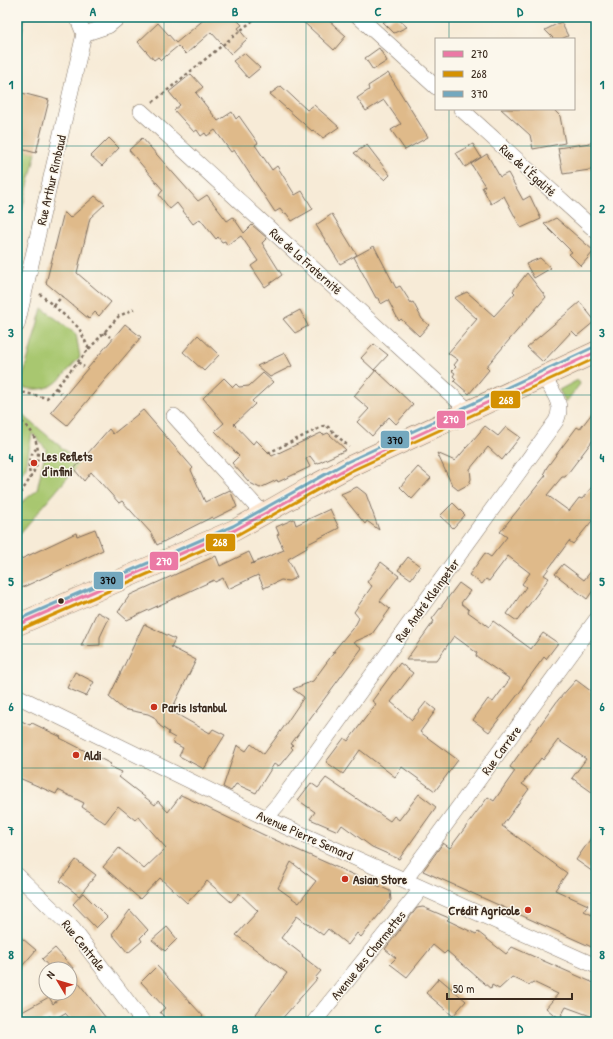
<svg xmlns="http://www.w3.org/2000/svg" width="613" height="1039" font-family="'Patrick Hand',sans-serif">
	<rect width="100%" height="100%" fill="#fbf7ec"/>
	<filter id="ink" filterUnits="userSpaceOnUse"><feTurbulence type="fractalNoise" baseFrequency=".025" numOctaves="2"/><feDisplacementMap in="SourceGraphic" scale="8" xChannelSelector="R" yChannelSelector="G"/><feConvolveMatrix kernelMatrix="1 2 1 2 8 2 1 2 1" color-interpolation-filters="sRGB"/></filter>
	<filter id="wash" filterUnits="userSpaceOnUse"><feTurbulence type="fractalNoise" baseFrequency=".012" numOctaves="4" result="noise"/><feDisplacementMap in="SourceGraphic" scale="16" xChannelSelector="R" yChannelSelector="G"/><feGaussianBlur stdDeviation="0.9" result="paint"/><feColorMatrix in="noise" values="0 0 0 0 0 0 0 0 0 0 0 0 0 0 0 0 0 1.4 0 .05"/><feComposite in="paint" operator="in"/></filter>
	<g filter="url(#wash)">
		<rect width="100%" height="100%" fill="#f7ebd7"/>
		<path fill="#a8c76f" stroke="#727846" d="M17 17H25L17 56Z
			M21 149 36 153 19 223 17 221V152H20Z
			M42 308 76 334 80 357C58 380 55 395 20 387Z
			M578 380 580 384 566 402 559 390Z
			M17 410 80 463 17 537V519L21 503 37 490 46 449 32 433 26 467 17 480Z"/>
		<g id="blocks">
			<path fill="#dfba8a" fill-rule="evenodd" d="M207 17H234L242 25 238 28 247 39 231 54 211 32 186 54 178 46 161 60 158 57 154 60 138 42 158 23 176 43Z
				M298 17H325L346 36 334 50Z
				M396 17 407 27 394 33 383 22Z
				M561 22 568 36 561 39H554L545 30Z
				M379 48 387 61 373 70 365 58Z
				M244 53 260 68 248 78 233 61Z
				M388 73 428 137 405 150 391 130 401 124 384 100 366 111 357 98 369 90 368 86Z
				M191 74 203 87 196 93 218 121 232 112 236 119 239 116 258 143 255 145 272 170 277 166 295 195 302 191 313 209 292 221 286 213 284 214 280 209 275 212 234 150 231 152 215 130 207 136 205 133 201 136 197 130 194 132 174 110 180 105 169 92Z
				M281 86 307 110 314 105 339 127 323 138 313 130 312 131 270 94Z
				M22 93 49 100 36 153 17 148V114Z
				M501 109H553L560 116 565 143 533 149 530 135Z
				M109 138 119 148 102 166 91 156Z
				M142 138 198 201 207 195 227 221 233 217 244 233 252 225 267 238 262 243 282 275 265 287 251 266 258 261 241 236 227 245 225 241 222 242 218 237 216 239 200 219 193 224 177 203 170 209 159 195 163 190 129 150Z
				M596 142V169L563 174 558 148Z
				M473 144 481 157 465 167 456 153Z
				M367 145 390 175 385 180 354 153Z
				M487 154 500 177 508 173 523 200 530 196 541 219 521 228 504 196 491 204 482 187 485 186 471 164Z
				M95 196 105 204 90 218 77 273 111 302 99 316 95 312 89 319 46 283 64 212 70 218Z
				M332 214 357 255 340 264 316 225Z
				M556 218 594 251 581 266 569 254 572 252 544 224Z
				M374 246 396 288 400 286 411 303 413 302 422 319 429 325 419 336 401 319 399 321 388 300 381 304 379 298H376L354 257Z
				M540 258 551 268 534 278 526 264Z
				M527 273 546 297 486 367 489 370 469 394 454 381 456 379 453 376 455 373 452 371 456 367 454 365 458 360 448 353 477 319 454 298 467 292 494 316 515 293 513 291Z
				M580 302 595 321 577 336 572 331 543 362 527 347Z
				M300 310 308 326 295 333 283 319Z
				M125 324 141 337 67 425 51 412Z
				M198 335 219 355 204 371 183 352Z
				M374 344 388 355 374 370 361 358Z
				M285 353 292 366 270 377 257 366Z
				M376 370 413 405 396 424 389 417 372 436 357 422 369 409 354 396Z
				M263 373 273 382 252 401 255 404 234 424 253 444 256 440 272 456 321 433 323 435 328 433 346 450 316 464 310 456 306 459 310 467 278 482 277 480 260 488 250 483 232 463 239 456 215 431 224 423 203 398 224 378 233 387 236 384 239 387 249 386Z
				M596 408V436L565 477H562L547 495 569 511 579 498 582 499 596 482V516L573 544 569 541 544 575 549 578 517 621 507 614 526 587 522 584 530 573 508 556 489 581 486 579 482 584 469 575 485 553 491 557 507 537 500 532 546 475 544 473 547 467 577 427 580 429Z
				M143 410 193 468 191 470 205 502 230 490 237 507 213 519 212 517 157 545 151 533 122 501 119 503 91 472 84 481 74 469 109 429 113 434Z
				M485 426 498 436 506 427 520 437 502 460 488 447 470 469 471 479 469 484 458 490 452 485 437 453 455 461Z
				M418 467 431 478 412 499 400 487Z
				M357 487 366 494 379 530 367 521 365 524 341 494Z
				M453 503 465 515 453 528 440 516Z
				M330 509 339 528 306 545 307 548 288 559 297 577 289 581 281 580 264 588 258 575 228 589 223 578 215 582 214 580 127 620 118 612 130 595 216 556 220 566 249 552 254 563 251 564 284 550 277 535 279 534 276 527 294 519 296 525Z
				M95 529 103 550 17 590V561L76 533 77 536Z
				M408 557 420 566 411 579 398 570Z
				M381 562 399 576 380 601 390 609 372 634 354 642 362 648 291 744 293 745 291 747 293 749 280 765 277 766 274 764 256 793 236 784 231 791 223 787 237 745 246 751 251 744 264 754 283 728 304 697 293 689 313 681 335 651 332 653 356 624 359 618 354 612 372 586 367 582Z
				M563 564 584 580 596 565V586L587 599 555 574Z
				M459 583 470 591 461 603 469 610 468 612 489 627 493 621 531 649 543 633 558 643 546 659 544 657 522 687 523 688 489 732 473 720 488 699 493 702 510 679 476 656 477 653 454 636 437 660H406L434 621 432 619Z
				M97 612 109 618 100 637V645L81 646Z
				M144 624 175 639 171 647 196 660 171 711 210 733 213 729 225 735 204 769 179 756 183 748 172 742 175 738 168 734 169 732 160 726 154 717 148 714 123 709 109 697Z
				M400 663 413 673 391 702 412 720 426 702 436 710 420 732 458 760 435 791 402 767 395 777 360 750 343 774 326 762 344 738 348 741 376 704 372 701Z
				M75 672 94 682 86 696 67 688Z
				M576 680 596 695V795L572 778 586 759 558 740 543 760 541 758 522 784 529 789 502 826 567 873 555 890 588 905 584 911 596 917V949L423 871 443 843 450 848 488 797 494 801 515 771 510 767 558 700Z
				M17 719 30 725 32 723 61 737 60 738 111 764 109 766 122 772 119 777 155 805 158 801 168 812 181 795 264 835 390 891 391 900 361 937 357 933 348 945 328 929 323 935 297 916 281 938 303 955 302 956 321 971 315 978 317 979 279 1022H250L287 973 236 935 258 911 239 893 231 902 207 881 187 903 160 878 140 899 103 867 119 848 144 869 166 848 138 816 135 820 118 806 105 823 82 807 84 803 58 790 56 794 17 777ZM291 862 316 881 299 903 278 888Z
				M326 778 390 821 394 816 399 820 419 794 436 807 399 859 372 847 342 825 338 831 310 819 315 812 298 800 311 783 318 788Z
				M596 831V874L576 860Z
				M76 860 96 875 79 896 60 881Z
				M83 893 107 917 96 928 73 904Z
				M423 907 449 918 447 920 476 934 478 932 506 954 512 947 596 984V1018L566 1007 560 1018 553 1014 546 1008 558 994 533 982 529 985 512 977 499 989 492 985 491 989 447 951 444 954 433 945 407 977 390 964 396 958 385 949 417 908Z
				M130 910 148 930 140 938 142 941 128 953 112 934Z
				M167 927 177 939 165 951 152 940Z
				M17 934 36 950 17 972Z
				M55 948 74 969H51L42 959Z
				M157 966 203 1016 196 1022H168L160 1012 165 1008 141 982Z
				M70 972 109 1022H73L65 1013 53 1020 50 1016 39 1022H27L22 1012 49 997 53 1004 65 993H70Z
				M439 978 466 1001 453 1016 426 993Z"/>
		</g>
	</g>
	<g filter="url(#ink)">
		<use href="#blocks" fill-opacity="0" stroke="#7d6e5f" stroke-width="1"/>
		<g fill="none" stroke-linecap="round" stroke-linejoin="round">
			<g stroke="#7d6e5f" stroke-width="16">
				<path id="street" d="M77 17 84 34
					M359 17 436 87
					M84 34 108 26 119 17
					M461 109 596 231
					M141 111 470 412
					M17 325 84 34
					M174 416 264 515
					M17 696 266 818 596 966
					M266 818 280 802 556 421C565 404 552 391 543 376
					M17 875 73 929 143 1022
					M405 880 596 620
					M314 1022 422 888"/>
			</g>
			<g stroke="#7d6e5f" stroke-width="22">
				<path id="secondary" d="M17 625 235 530 309 488 349 467 596 352"/>
			</g>
			<path stroke="#7d6e5f" stroke-width="2.5" stroke-dasharray="3 3" stroke-linecap="butt" d="M153 102 257 17
				M54 306 62 296
				M104 332 110 337
				M89 349 119 316 134 309
				M78 362 84 367
				M56 388 61 393
				M17 391 47 398 89 349 79 328 40 294
				M17 418C22 422 29 427 32 433 47 460 31 477 17 498
				M268 453 326 425 349 447
				M31 479C28 467 27 458 36 449"/>
			<use href="#street" stroke="#fff" stroke-width="15"/>
			<use href="#secondary" stroke="#fce5cf" stroke-width="21"/>
			<g stroke="#fbf7ec" stroke-width="6">
				<path id="bus-1" d="M17 625 235 530 349 467 596 352"/>
			</g>
			<g stroke="#fbf7ec" stroke-width="6">
				<path id="bus-2" d="M19 630 237 535 351 471 596 358"/>
			</g>
			<g stroke="#fbf7ec" stroke-width="6">
				<path id="bus-3" d="M17 620 233 526 347 462 594 347"/>
			</g>
			<use href="#bus-1" stroke="#eb79a5" stroke-width="3"/>
			<use href="#bus-2" stroke="#d49102" stroke-width="3"/>
			<use href="#bus-3" stroke="#74a8be" stroke-width="3"/>
		</g>
	</g>
	<path fill="none" stroke="#0f766e" stroke-width="1" stroke-opacity="0.55" d="M164 17V1022M306 17V1022M449 17V39M449 109V1022M17 146H596M17 271H596M17 395H596M17 520H596M17 644H596M17 768H596M17 893H596"/>
	<g fill="#c8321e" stroke="#fbf7ec" stroke-width="1.5">
		<circle cx="34" cy="463" r="4"/>
		<circle cx="154" cy="707" r="4"/>
		<circle cx="76" cy="755" r="4"/>
		<circle cx="345" cy="879" r="4"/>
		<circle cx="528" cy="910" r="4"/>
	</g>
	<circle fill="#3b2a1e" stroke="#fbf7ec" stroke-width="1.5" cx="61" cy="601" r="3.5"/>
	<g text-anchor="middle" dominant-baseline="central" stroke-width="3" stroke-linejoin="round" paint-order="stroke">
		<g font-size="13" fill="#3b2a1e" stroke="#fbf7ec">
			<text transform="translate(528 170) rotate(42)">Rue de l'Égalité</text>
			<text transform="translate(51 180) rotate(-77)">Rue Arthur Rimbaud</text>
			<text transform="translate(306 261) rotate(42)">Rue de la Fraternité</text>
			<text transform="translate(427 600) rotate(-54)">Rue André Kleinpeter</text>
			<text transform="translate(501 750) rotate(-54)">Rue Carrère</text>
			<text transform="translate(305 835) rotate(24)">Avenue Pierre Semard</text>
			<text transform="translate(84 945) rotate(51)">Rue Centrale</text>
			<text transform="translate(368 955) rotate(-51)">Avenue des Charmettes</text>
		</g>
		<g font-size="13" font-weight="bold" fill="#3b2a1e" stroke="#fbf7ec" text-anchor="start">
			<text x="42" y="456">Les Reflets<tspan x="42" dy="15">d’infini</tspan></text>
			<text x="162" y="707">Paris Istanbul</text>
			<text x="84" y="755">Aldi</text>
			<text x="353" y="879">Asian Store</text>
			<text x="520" y="910" text-anchor="end">Crédit Agricole</text>
		</g>
	</g>
	<g stroke="#fbf7ec" stroke-width="1.5">
		<rect x="490" y="390" width="31" height="19" rx="4" fill="#d49102"/>
		<rect x="436" y="410" width="30" height="19" rx="4" fill="#eb79a5"/>
		<rect x="380" y="430" width="30" height="19" rx="4" fill="#74a8be"/>
		<rect x="205" y="533" width="31" height="19" rx="4" fill="#d49102"/>
		<rect x="149" y="551" width="30" height="20" rx="4" fill="#eb79a5"/>
		<rect x="93" y="571" width="31" height="19" rx="4" fill="#74a8be"/>
	</g>
	<g font-size="11" text-anchor="middle" font-weight="bold" fill="#fff">
		<text x="506" y="404">268</text>
		<text x="451" y="423">270</text>
		<text x="220" y="546">268</text>
		<text x="164" y="565">270</text>
	</g>
	<g font-size="11" text-anchor="middle" font-weight="bold" fill="#111">
		<text x="395" y="444">370</text>
		<text x="108" y="584">370</text>
	</g>
	<rect width="613" height="1039" fill="none" stroke="#fbf7ec" stroke-width="44"/>
	<rect x="435" y="38" width="140" height="72" fill="#fbf7ec" stroke="#aea59a"/>
	<rect x="443" y="51" width="20" height="6" fill="#eb79a5" stroke="#aea59a"/>
	<text x="471" y="58" font-size="12" fill="#3b2a1e">270</text>
	<rect x="443" y="71" width="20" height="6" fill="#d49102" stroke="#aea59a"/>
	<text x="471" y="78" font-size="12" fill="#3b2a1e">268</text>
	<rect x="443" y="91" width="20" height="6" fill="#74a8be" stroke="#aea59a"/>
	<text x="471" y="98" font-size="12" fill="#3b2a1e">370</text>
	<g transform="translate(58 981) rotate(308)"><circle r="19" fill="#fbf7ec" stroke="#aea59a"/>
	<path d="M0-3L7 15L0 10L-7 15Z" fill="#c8321e"/>
	<text y="-6" font-size="11" font-weight="bold" text-anchor="middle" fill="#3b2a1e">N</text>
	</g>
	<path d="M447 993v6h125v-6" fill="none" stroke="#3b2a1e" stroke-width="2"/>
	<text x="453" y="993" font-size="12" fill="#3b2a1e" stroke="#fbf7ec" stroke-width="3" paint-order="stroke">50 m</text>
	<rect x="22" y="22" width="569" height="995" fill="none" stroke="#0f766e" stroke-width="1.5"/>
	<g font-size="13" text-anchor="middle" font-weight="bold" fill="#0f766e">
		<text x="93" y="16">A</text>
		<text x="235" y="16">B</text>
		<text x="378" y="16">C</text>
		<text x="520" y="16">D</text>
		<text x="11" y="89">1</text>
		<text x="602" y="89">1</text>
		<text x="11" y="213">2</text>
		<text x="602" y="213">2</text>
		<text x="11" y="337">3</text>
		<text x="602" y="337">3</text>
		<text x="11" y="462">4</text>
		<text x="602" y="462">4</text>
		<text x="11" y="586">5</text>
		<text x="602" y="586">5</text>
		<text x="11" y="711">6</text>
		<text x="602" y="711">6</text>
		<text x="11" y="835">7</text>
		<text x="602" y="835">7</text>
		<text x="11" y="959">8</text>
		<text x="602" y="959">8</text>
		<text x="93" y="1033">A</text>
		<text x="235" y="1033">B</text>
		<text x="378" y="1033">C</text>
		<text x="520" y="1033">D</text>
	</g>
</svg>
